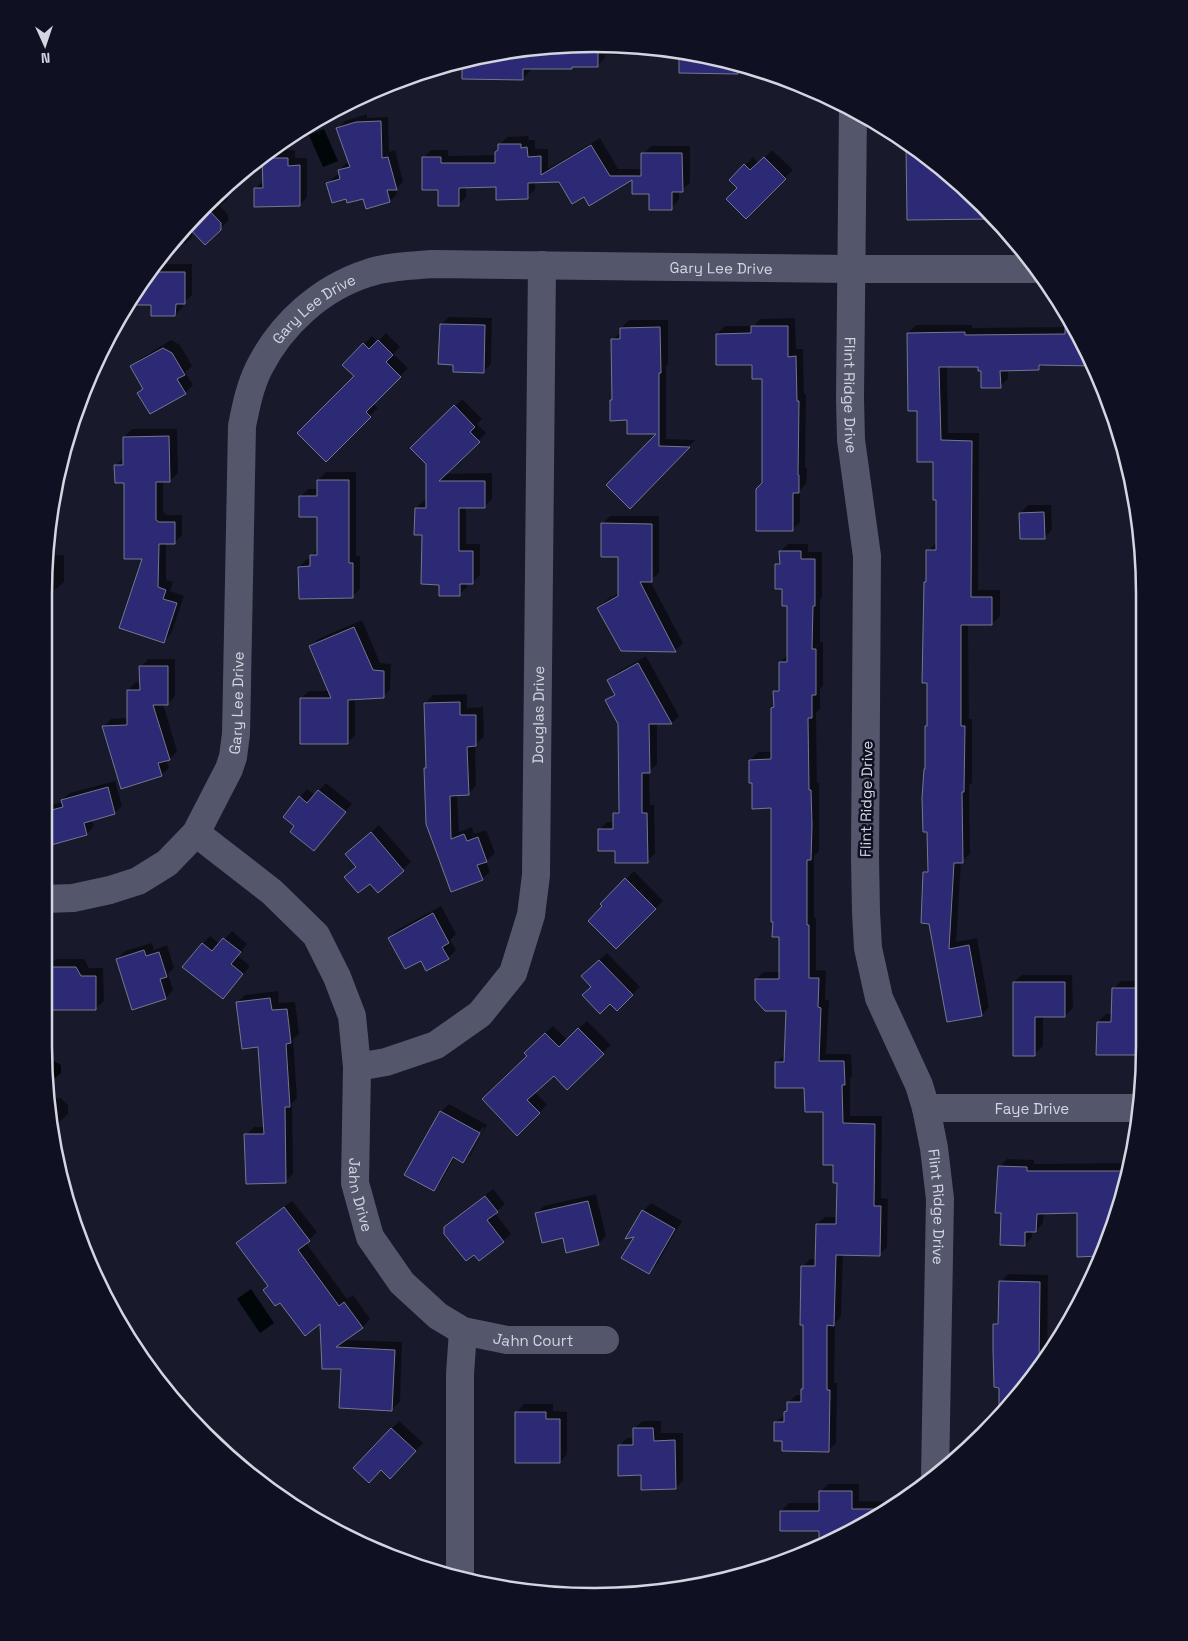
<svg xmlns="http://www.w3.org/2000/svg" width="1188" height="1641" font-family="'Space Grotesk',sans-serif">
	<rect width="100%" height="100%" fill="#181a2b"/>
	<path fill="#000708" d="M324 129 338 161 323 167 309 135Z
		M45 1056 61 1065V1073L55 1078H48Z
		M251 1289 274 1323 260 1333 237 1299Z"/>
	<path fill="#0007" fill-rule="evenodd" d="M630 45 737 63 764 73 681 71 680 54 605 55V58L598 65 530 67V71L523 79 522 48Z
		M772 76 790 83H772Z
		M367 114V118L388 117 389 152 395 150 403 182 396 189 397 194 390 201 364 197 347 198 328 183 335 176 340 174 339 171 346 163H350L338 128 345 121Z
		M528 136 529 140H535V149H548V169L600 138 618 169H643V154L651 146H690V183L682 190H679V200L671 208 633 178 584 195 560 181 535 182V190L527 197 497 185 466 186V197L458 205 439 189 423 158 431 150H448V156L496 155 500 149V144L507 137ZM604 175H636L633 177 604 178Z
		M909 145 929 158 992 216 908 218Z
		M295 150V158H307V197L300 205 255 189 263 181 264 159 269 153 272 151Z
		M772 150 793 170 746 217 738 188 730 180 753 157 759 164Z
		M220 191 228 199 220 206 228 215V221L205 244 192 230V237L185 244 177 236Z
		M156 264H192V295L183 303V307L175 315 152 304H128Z
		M449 317 492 318 491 364 483 372 454 364 441 324Z
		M795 318 796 349H803L804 394H806L805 468H807L806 484 800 490V522L792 530 763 484V378L753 363 717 334 725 326H754L760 319Z
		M629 320H668V364L666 366V439L695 440 630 507 608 485 659 433H629V419L611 400 613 398 612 340 621 332V328Z
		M916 325H972V328L1070 327 1088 351 1043 364 1038 369H1008V379L1000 386 979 366H947L948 433H979L978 590H1000V616L992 624H968L969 719H972V783L969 785 970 854 961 862 956 942 977 938 989 1007 982 1015 948 1021 925 873 929 868 928 551 936 543H938V499L934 461 918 410 908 333Z
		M386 333 400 347 393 354 408 368 373 404 378 408 326 460 355 376 344 364 372 336 378 342Z
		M171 340 180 345 192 366 185 372 193 385 185 393H139L144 388 132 366 140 359Z
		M462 399 482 419 477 424 486 433 445 474 492 473V499L484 507H466V544H480V575L472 583H467V587L459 595 441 583 423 534 416 508 424 501 427 500V463L412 448Z
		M132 429H177L178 473 170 481H163V512L167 515H182V535L174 543 166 542V580L173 582 170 591 184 596 171 634 163 642 126 482 115 466 123 458 124 437Z
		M326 472H356V556H360V589L352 597 299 567 307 559H311V556L318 549 319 516 300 497 308 489H318V480Z
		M1028 505H1051L1052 530 1045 537 1020 513Z
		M610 516H659V573L650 581 683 643 676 650H621L599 608 606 600 619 593V556L602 524Z
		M788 544H808V552H822V597L820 600V642H823V686L820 689V709L816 713 817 783H819V851L814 856V918H816V970L826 971 825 1000H829L826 1054H851L852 1076 850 1078V1116H882L881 1198 888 1199 887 1247 879 1255 843 1254 841 1317 835 1323 834 1383H837L836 1443 828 1451 784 1440 776 1422 785 1415 788 1410V1403L796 1395H802V1390L804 1387 803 1266 810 1259H816L817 1224 825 1217H837L838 1182 825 1110 805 1087 776 1062 785 1055 787 1010 756 979 764 972H780V936L772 807 753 782 750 760 758 752H772V708L775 705V692L780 686V662L788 655V605L776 565 781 561V551Z
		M48 555H64V582L56 589 44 590Z
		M362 620 380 663 391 664 390 689 383 697 355 698V735L348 743 301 698 309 691H329L311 646 318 639Z
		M646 656 679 716 672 723H657V764L649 772 650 805H654L655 854 647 861 616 850 599 830 607 822H615V813L620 808V724L607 700 614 693 609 680 616 673Z
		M148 659H175V696L168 704H163L177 751 170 759 166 760 169 768 161 775 103 727 111 719 128 718V690L136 682 141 683V667Z
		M467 694V708L483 707 484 737 475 745 476 786 468 794 457 795 459 832 472 827 474 834 486 830 495 853 486 861 490 872 482 879 451 890 425 768 427 766 426 703 433 695Z
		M115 781 122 806 115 813 92 820 94 826 87 834 44 846V809L46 807 63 802 62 800 70 793Z
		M326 783 352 804 314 849 296 826 300 797 307 789 315 795Z
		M379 825 411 862 378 891 346 854Z
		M634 871 663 901 616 948 604 906 601 904Z
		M441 906 456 934 450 940 456 950 448 958 421 959 390 938 397 930Z
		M232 931 247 944 238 956 250 966 230 990 203 943 210 936 220 944Z
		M152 943 154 950 167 945 174 968 168 974 173 990 166 998 117 959 125 951Z
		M607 953 640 987 617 1009 583 976Z
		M56 959H84L89 968H103L104 1001 96 1008 48 967Z
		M1022 975H1072L1073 1008 1065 1016H1043V1046L1035 1054 1014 982Z
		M1121 981H1142L1143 1054H1098V1022L1106 1014H1113V989Z
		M278 991 279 1003 295 1002 299 1034 293 1039 297 1098 292 1103 293 1174 285 1182 246 1135 254 1127H265L259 1046 238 1002 245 995Z
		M587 1021 611 1045 567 1088 554 1074 535 1092 547 1105 517 1134 528 1056 525 1053 553 1026 567 1040Z
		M61 1098 68 1105V1114L57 1124H54L51 1099Z
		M449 1104 487 1125 471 1154 463 1161 455 1157 441 1182 433 1190 406 1174 441 1112ZM482 1127 485 1128 470 1154H467Z
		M1007 1159 1034 1160V1164L1130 1163 1126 1189 1101 1255H1078V1212H1044L1043 1223 1036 1231H1032V1237L1025 1245 1002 1212 999 1167Z
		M493 1189 505 1204 495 1213 511 1234 503 1241 446 1227 454 1219Z
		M596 1194 606 1236 598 1244 564 1236 537 1213 544 1206Z
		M292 1201 317 1232 306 1243 347 1299 353 1295 370 1319 363 1327 344 1340 402 1342 400 1402 392 1409 342 1368 322 1322 269 1286 237 1244 245 1236Z
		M651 1203 682 1221 657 1264 649 1272 643 1211Z
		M1008 1274 1048 1275 1047 1355 1030 1382 1000 1415V1386L995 1325 1000 1319 1001 1282Z
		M524 1404H553V1411L567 1412V1454L560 1462 517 1412Z
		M399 1421 423 1443 390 1477 381 1469 355 1468Z
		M642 1421H661V1433H683V1480L676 1488 619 1446 627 1438H635L634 1429Z
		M828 1484H859V1501L897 1502V1506L833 1540 820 1529 781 1511 789 1503H820V1492Z"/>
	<path fill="#2d2a75" stroke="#74778e" d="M598 46V67H572V69H523V80L462 79V62L522 48Z
		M679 53 737 63H739L738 74 679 73Z
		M381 121 382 158 388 157 397 190H387L390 202 366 209 363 199 347 203 346 199 332 203 326 183 340 179 338 170 350 167 336 128 356 122Z
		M906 143 929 158 994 219 907 220Z
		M498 144H521V148L527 147 528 157 541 156V175L591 145 610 176H641V153H682L683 192H672V210H649V194H632V180L589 206 584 197 572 204 559 182 528 183V199L496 200V187L459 188V206H438V190H422V157H441V163H495V152L498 150Z
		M764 157 786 179 746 219 726 199 737 188 729 180 744 164 750 170Z
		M262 158H288V166L300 165V206L254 207V188H263Z
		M205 206 221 223V230L205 245 186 225Z
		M151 272H185V304H176L175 316H151V305H127Z
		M1065 317 1088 351 1094 366 1039 365V370L1000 371 1001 388H981V371H978V367H939L941 440 972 441 971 597H992V625H961V726H965L964 792H962L963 863H954L949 949 969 945 982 1016 947 1022 929 924 921 923 923 872H928L927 832H923L922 798 924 769H925V726H927V683H922L924 582H926V550H936V500H933V462H917V411H908L907 333 965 332V335L1065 334Z
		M440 324 485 325 484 373 453 372V365L438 364Z
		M751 326H788V357L796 356 797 401H799L798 475H799V493H793V531H756V489L762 483V379H752V365H716V334L751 333Z
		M660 327 661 373H659V446L690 447 630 509 606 485 656 434H627V420L610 421V400H612L611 339H620V328Z
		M378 340 393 355 386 362 401 377 366 412 371 417 326 462 297 433 354 376 342 365 363 343 369 349Z
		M163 348 172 353 185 375 177 379 186 394 150 414 137 393 143 389 130 366Z
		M454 405 475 427 470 432 480 442 439 481H485V508H459V551H473V584H460V596H439V585L421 584 422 535H414L415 508H426V464L410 448Z
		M169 436 170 482H156V520L159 522H175V544H159L158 587 166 590 163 599 177 603 164 643 119 628 142 559H124V483H115L114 465H123V437Z
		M317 480H349V563H353V598L299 599 298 567 310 566V555H317V517H299V496H317Z
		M1044 512 1045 539H1020L1019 513Z
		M601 523 652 524V582H640L676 652 621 651 597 608 618 596V557H601Z
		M779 551H801V559H815V606H813L812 649H816V695H812V718H808L809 790H811L812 825 811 860H807V925H809V978H819L818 1007 821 1008 819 1061H844L845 1085H842L843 1123 875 1124 874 1206H881L880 1256 836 1255 834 1326 827 1325V1390H830L829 1452 782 1451V1441H774V1422H784V1412L787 1411V1402H801V1389H803V1325H800L801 1266H815L816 1224H836L837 1183H833V1165H823V1112H805L804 1088H775V1062H784L786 1011H765L755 1000V979H779V937H772L773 922H771V808L752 809V783H749V760L771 759V708L774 707 773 691H779V662H787V606H782V589H775V564H780Z
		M354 627 373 670 384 671V698L348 700V744H300V698H331L309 646Z
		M638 663 672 724H649L650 773H642V813H647L648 863H615V851H598V829H613V813H619L618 724 605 700 615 695 607 680Z
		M139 666H168V705H153L170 760 158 763 162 776 121 789 102 726 127 725V690H140Z
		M460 702V715H476V746L467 747 469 795 450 796 451 839 464 834 467 841 478 837 487 862 477 865 483 880 451 892 426 824 424 768H426L424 703Z
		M108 787 115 814 84 823 87 835 44 847V812L63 807 61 800Z
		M318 790 346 812 314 851 290 832 294 826 283 817 299 796 307 803Z
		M371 832 404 871 378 893 370 884 358 893 344 877 356 867 345 854Z
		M625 878 656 909 616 949 588 921 602 906 600 904Z
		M433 913 449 943 442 947 449 959 426 971 421 961 405 969 388 938Z
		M223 938 241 952 231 964 243 974 223 999 182 967 202 943 212 951Z
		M144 950 146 956 159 952 167 977 160 979 166 999 132 1010 116 959Z
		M599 960 633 995 617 1011 610 1004 600 1014 582 995 591 987 581 976Z
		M47 967H76L81 976H96V1010H47Z
		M1013 982H1065V1017H1035V1056H1013Z
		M1112 988H1137V1021H1143L1142 1055H1096L1097 1022H1111Z
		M270 998 272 1010 287 1009 291 1043 286 1044 290 1107H285L286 1183 246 1184 244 1134H264L258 1047 242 1049 236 1002Z
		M578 1028 604 1054 567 1090 554 1076 527 1100 540 1113 517 1136 482 1099 527 1056 524 1053 545 1033 559 1047Z
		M440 1111 480 1133 463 1163 453 1157 434 1191 404 1175Z
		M998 1166 1027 1167V1171H1129L1126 1189 1100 1256 1077 1257V1213L1037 1214 1036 1232H1025V1246L1000 1245 1001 1213H995Z
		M485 1196 498 1212 487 1220 504 1242 479 1261 474 1255 466 1261 444 1234V1227Z
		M588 1201 599 1245 566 1253 563 1238 542 1243 535 1213Z
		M284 1207 310 1241 298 1250 339 1306 344 1302 363 1328 336 1347 395 1350 392 1411 339 1408 341 1369H322L320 1324 305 1336 280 1303 275 1306 263 1290 268 1286 236 1243Z
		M642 1210 675 1229 649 1274 621 1258 634 1237 625 1239Z
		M999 1281 1040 1282 1039 1368 1030 1382 999 1416V1388L994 1387 993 1349V1324H998Z
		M515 1412H546V1419H560V1463H515Z
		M391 1428 416 1451 390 1479 381 1470 369 1483 353 1468Z
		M633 1428H653L654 1441 675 1440 676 1489 641 1490V1475L618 1476V1445H633Z
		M819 1491H852V1509H891L831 1542 819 1541V1531H780V1511H819Z"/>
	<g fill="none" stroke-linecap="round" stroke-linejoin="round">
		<g stroke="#54576c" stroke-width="28">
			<path id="s1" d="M853 110 850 398 851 440 867 556 865 859 866 912 868 948 879 998 919 1085 926 1108 934 1148 940 1199 935 1477"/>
			<path id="s2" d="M196 833 272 892 316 935 337 977 352 1016 357 1067 355 1183 370 1237 402 1283 438 1316 463 1331 507 1340H605"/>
			<path id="s3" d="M44 899 73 898 110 890 138 881 167 863 196 833 229 769 233 757 236 734 242 426C246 406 250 386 259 368 281 324 321 288 368 273 388 266 411 266 432 264L852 269H1033"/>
			<path id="s4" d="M357 1067 386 1062 436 1045 480 1014 513 973 531 915 536 875 542 265"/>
			<path id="s5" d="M926 1108H1139"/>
			<path d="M460 1580V1374L463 1331"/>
		</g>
	</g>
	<g text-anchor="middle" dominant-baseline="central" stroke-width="5" stroke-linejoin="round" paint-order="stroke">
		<g font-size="15" fill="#d3d5e1" stroke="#0f1122">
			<text stroke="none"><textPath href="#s3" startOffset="1151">Gary Lee Drive</textPath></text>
			<text stroke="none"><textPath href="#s3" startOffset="731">Gary Lee Drive</textPath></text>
			<text stroke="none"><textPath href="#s1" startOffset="285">Flint Ridge Drive</textPath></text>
			<text stroke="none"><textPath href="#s3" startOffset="311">Gary Lee Drive</textPath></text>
			<text stroke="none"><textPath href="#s4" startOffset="450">Douglas Drive</textPath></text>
			<text transform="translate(866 799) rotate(-89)">Flint Ridge Drive</text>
			<text stroke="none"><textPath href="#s5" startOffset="106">Faye Drive</textPath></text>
			<text stroke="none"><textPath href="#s2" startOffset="426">Jahn Drive</textPath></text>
			<text stroke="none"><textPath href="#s1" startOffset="1110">Flint Ridge Drive</textPath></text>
			<text stroke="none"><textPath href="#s2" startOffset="675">Jahn Court</textPath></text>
		</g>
	</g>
	<path d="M0 0H1188V1641H0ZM594 52H594A542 542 0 0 1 1136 594V1046A542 542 0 0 1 594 1588H594A542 542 0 0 1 52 1046V594A542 542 0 0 1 594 52Z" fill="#0f1122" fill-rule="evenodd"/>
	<path fill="none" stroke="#d3d5e1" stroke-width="2.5" d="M594 52H594A542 542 0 0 1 1136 594V1046A542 542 0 0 1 594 1588H594A542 542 0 0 1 52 1046V594A542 542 0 0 1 594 52Z"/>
	<g transform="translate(45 45) rotate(177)" stroke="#0f1122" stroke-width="4" paint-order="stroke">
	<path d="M0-4L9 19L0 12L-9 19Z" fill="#d3d5e1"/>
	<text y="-8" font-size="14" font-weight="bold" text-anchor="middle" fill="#d3d5e1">N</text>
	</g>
</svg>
